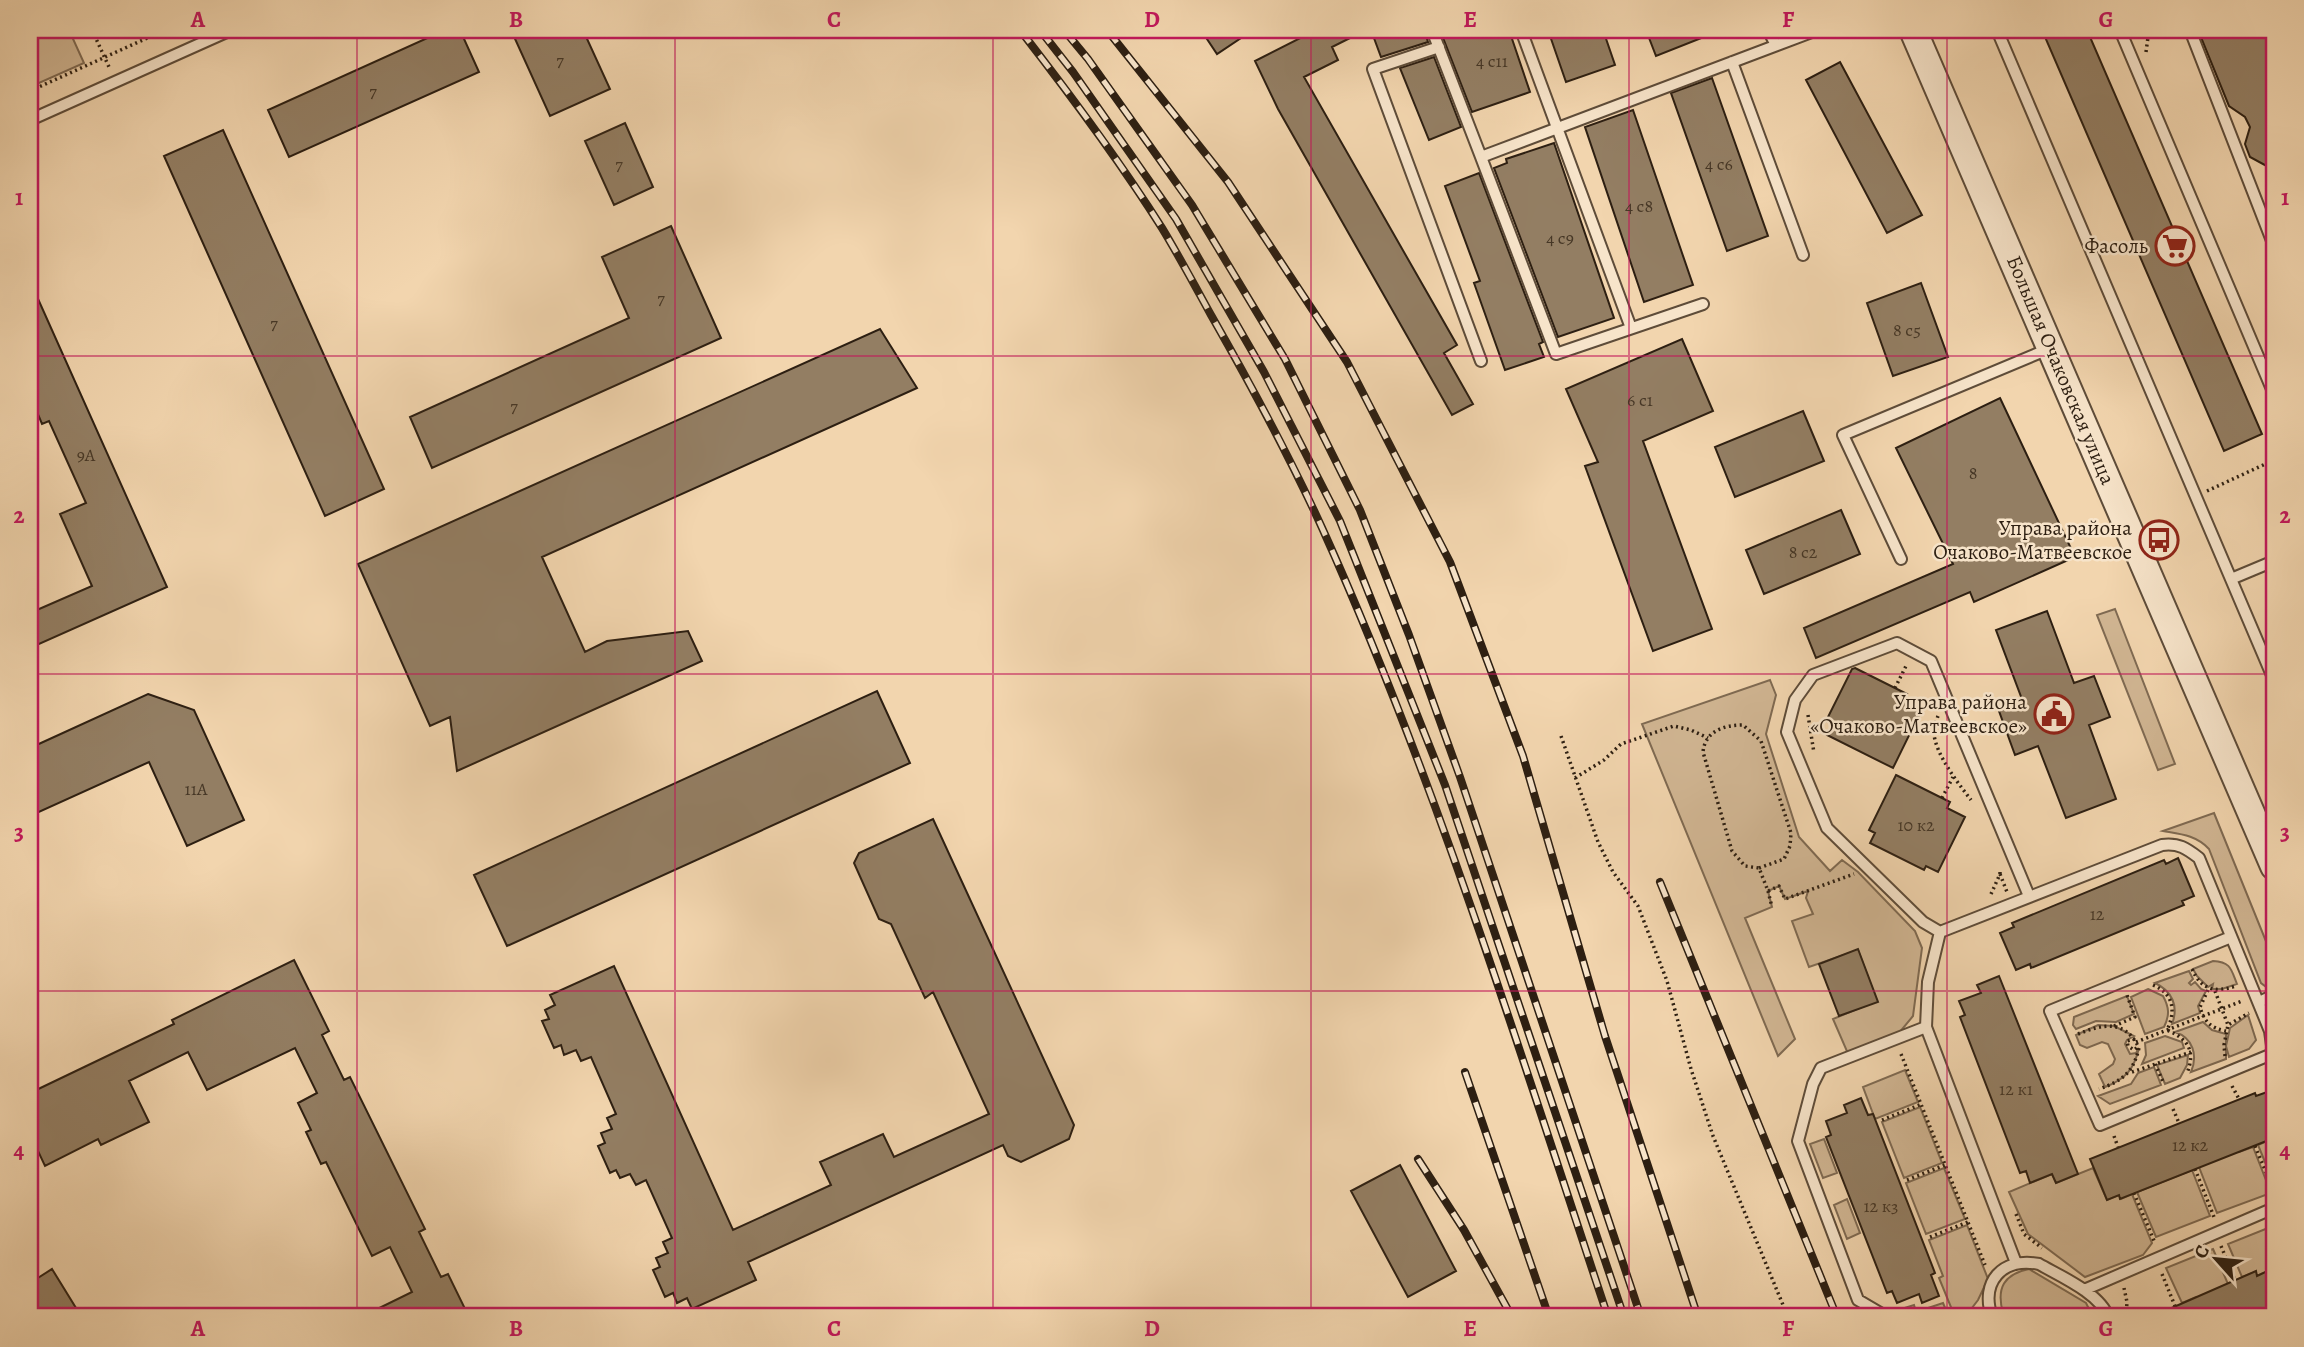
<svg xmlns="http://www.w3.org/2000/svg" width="2304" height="1347" font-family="Alegreya,serif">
	<rect width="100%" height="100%" fill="#f2d5ae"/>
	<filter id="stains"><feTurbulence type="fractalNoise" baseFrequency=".00286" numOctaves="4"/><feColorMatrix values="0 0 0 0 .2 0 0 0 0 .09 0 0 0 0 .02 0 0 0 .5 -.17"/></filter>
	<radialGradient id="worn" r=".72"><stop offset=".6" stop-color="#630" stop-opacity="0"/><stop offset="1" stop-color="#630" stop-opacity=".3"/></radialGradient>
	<path fill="#d1b693" stroke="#7f6a52" stroke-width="2" d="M30 30H69L84 63 30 87Z
		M2115 609 2175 764 2158 770 2097 615Z
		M1770 680 1776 695 1766 734 1799 837 1830 871 1842 860 1858 872 1915 931 1922 948 1913 1016 1899 1033 1849 1056 1833 1019 1877 1001 1858 950 1809 967 1792 921 1813 914 1806 898 1808 891 1785 899 1779 886 1768 891 1772 907 1745 918 1795 1039 1778 1056 1642 724Z
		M2214 813 2274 961V987L2269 989 2261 983 2209 849C2196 835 2180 834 2163 831Z
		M2213 961C2231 962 2231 969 2237 984L2222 989H2212L2213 984 2208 987 2197 976 2193 969Z
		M2189 971 2193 979 2189 983 2191 985 2195 982 2201 989 2206 991 2198 1006 2200 1013 2172 1024C2179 1006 2172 991 2155 983Z
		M2148 989 2163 996C2169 1007 2170 1015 2164 1027L2145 1034 2131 997Z
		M2127 996 2134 1014 2116 1022 2096 1021 2076 1029 2073 1025 2074 1017Z
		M2248 1015 2256 1040 2249 1049 2229 1057 2226 1046 2230 1028Z
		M2203 1022 2212 1030 2226 1034V1059L2191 1072C2198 1055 2193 1038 2175 1032Z
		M2098 1025 2114 1026 2134 1036 2127 1040 2125 1044 2130 1054 2136 1053 2139 1048C2134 1069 2126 1079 2105 1087L2099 1074 2113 1064 2115 1059 2108 1044 2102 1042 2087 1048 2080 1045 2076 1035Z
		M2165 1036 2182 1042 2184 1048 2142 1064 2146 1055 2145 1043Z
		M2188 1055 2187 1065 2180 1078 2165 1084 2157 1065Z
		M2154 1067 2161 1085 2110 1104 2098 1096 2131 1084 2138 1073Z
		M1905 1070 1918 1102 1875 1119 1863 1087Z
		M1920 1107 1942 1163 1904 1178 1882 1122Z
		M2274 1133V1184L2258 1145 2274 1138 2272 1134Z
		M1824 1139 1837 1173 1823 1178 1810 1144Z
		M2253 1147 2271 1193 2217 1213 2199 1167 2237 1148 2239 1152Z
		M1944 1168 1965 1219 1926 1234 1906 1183Z
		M2093 1168 2107 1200 2119 1195 2121 1199 2132 1194 2152 1243 2143 1255 2085 1277 2028 1234 2009 1192 2052 1174 2056 1183Z
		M2192 1170 2210 1216 2156 1237 2137 1192Z
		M1847 1199 1860 1233 1847 1239 1834 1205Z
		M1967 1225 1988 1279 1978 1300 1965 1317H1955L1939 1278 1943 1276 1929 1240Z
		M2273 1226 2274 1268 2257 1276 2255 1272 2242 1277 2228 1244Z
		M2213 1249 2228 1284 2198 1301 2196 1297 2182 1303 2166 1268Z
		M2029 1269 2086 1303 2093 1317H2010L2003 1313C1996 1288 2004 1274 2029 1269Z
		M1943 1303 1949 1317H1910L1898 1310 1914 1305 1916 1312Z"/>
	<path fill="#937e63" stroke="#2d1f12" stroke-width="2" d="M445 30H460L479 72 289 157 268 110Z
		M511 30H583L610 89 550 116Z
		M1201 30H1253L1217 54Z
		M1316 30H1366L1332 47 1338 60 1304 77 1457 345 1444 353 1473 404 1452 415 1278 109 1255 61Z
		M1371 30H1424L1428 42 1381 57Z
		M1440 30H1509L1530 92 1472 112Z
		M1548 30H1603L1615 65 1566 82Z
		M1646 30H1719V31L1656 56Z
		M2042 30H2087L2262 434 2224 451Z
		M2198 30H2274V170L2250 157 2245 144 2250 127 2245 117 2229 106Z
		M1434 57 1461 127 1429 140 1400 68Z
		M1840 62 1922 215 1887 233 1806 80Z
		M1712 78 1768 236 1727 251 1671 93Z
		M1633 110 1693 285 1644 302 1585 127Z
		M625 123 653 187 614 205 585 141Z
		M223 130 384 489 325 516 164 156Z
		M1554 143 1614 318 1558 337 1494 168 1507 163 1506 159Z
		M1479 173 1543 342 1539 344 1544 357 1505 370 1474 283 1480 281 1445 186Z
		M671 226 721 338 432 468 410 417 629 318 602 257Z
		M30 281 167 587 30 648V613L92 586 60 514 86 503 49 421 42 424 30 395Z
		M1921 283 1948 357 1893 376 1867 303Z
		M880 329 917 388 542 557 585 652 607 641 688 631 702 661 457 771 450 717 430 726 358 564Z
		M1682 339 1713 411 1643 441 1712 629 1653 651 1585 466 1598 462 1566 389Z
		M2000 398 2075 557 1974 602 1970 592 1816 658 1804 628 1953 564 1896 448Z
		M1803 411 1824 461 1735 497 1715 447Z
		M1841 510 1860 554 1764 594 1746 550Z
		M2047 611 2074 683 2094 676 2110 717 2089 725 2116 799 2066 818 2038 746 2015 755 1999 711 2023 702 1996 630Z
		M1855 668 1907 694 1904 700 1922 709 1893 768 1827 735 1832 724 1826 721 1852 669Z
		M877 691 910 763 507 946 474 875Z
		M148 694 194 710 244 820 187 846 149 762 30 816V748Z
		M1896 775 1950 802 1947 808 1965 817 1938 872 1926 866 1924 870 1870 843 1875 833 1869 830Z
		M933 819 1074 1125 1069 1139 1021 1162 1008 1156 1003 1145 748 1262 756 1280 692 1309 687 1298 677 1303 673 1293 665 1297 653 1270 660 1267 656 1258 668 1253 663 1242 672 1238 646 1180 636 1185 630 1174 620 1178 616 1170 610 1173 598 1146 605 1143 601 1133 612 1129 607 1118 616 1114 591 1057 581 1061 576 1050 564 1055 561 1045 554 1048 542 1021 549 1019 545 1010 555 1005 550 995 614 966 733 1230 831 1185 820 1162 883 1134 894 1157 989 1114 933 992 925 998 891 924 879 919 854 863 859 853Z
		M2178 858 2194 896 2182 901 2184 905 2031 968 2030 964 2016 970 2000 933 2014 927 2012 923 2164 860 2166 864Z
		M1858 949 1878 1002 1839 1016 1819 964Z
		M294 960 329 1031 322 1035 344 1080 350 1077 425 1229 419 1232 441 1277 448 1274 469 1317H361L412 1292 390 1247 372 1256 326 1162 321 1164 306 1132 311 1130 298 1103 317 1093 295 1048 207 1090 188 1052 129 1081 149 1122 101 1145 98 1139 45 1166 30 1134V1093L174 1024 172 1020Z
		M1999 976 2078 1174 2056 1183 2052 1174 2030 1183 2026 1171 2020 1173 1960 1017 1965 1015 1959 1001 1981 993 1977 985Z
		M2270 1091 2274 1100V1138L2120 1199 2119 1195 2107 1200 2090 1159 2255 1093 2256 1096Z
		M1861 1098 1868 1115 1873 1114 1935 1273 1931 1275 1939 1296 1922 1303 1919 1294 1897 1303 1892 1291 1887 1293 1826 1137 1831 1135 1826 1121 1847 1113 1844 1105Z
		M1400 1165 1456 1271 1408 1297 1351 1191Z
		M2274 1268V1317H2151L2256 1271 2257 1276Z
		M52 1269 76 1308 71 1311 74 1317H30V1283Z"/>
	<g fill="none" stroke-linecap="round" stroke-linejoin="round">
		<g stroke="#5e4c39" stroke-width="14">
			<path id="service" d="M1432 30 1481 157
				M1521 30 1631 328
				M1768 30 1776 45
				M1997 30 2274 680
				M2120 30 2274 394
				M2190 30 2274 246
				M1439 47 1373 69 1481 361
				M1732 62 1803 255
				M30 120 231 30
				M1703 304 1556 354 1481 157 1817 30
				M1901 559 1843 435 2051 348
				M2231 579 2274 561
				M1940 932 1923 922 1827 828 1787 732 1795 700 1813 675 1897 643 1931 661 2029 896
				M2231 937 2050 1011 2100 1125 2272 1054
				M2259 1002 2274 995
				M2016 1263 1926 1027 1928 982 1940 932 2162 845C2179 843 2186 848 2199 858L2270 1031 2274 1060
				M2084 1290 2274 1208
				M1887 1317 1858 1300 1798 1141 1813 1084 1821 1068 1926 1027
				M1992 1317C1980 1282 2002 1257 2039 1264 2060 1276 2101 1294 2108 1317"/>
		</g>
		<g stroke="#5e4c39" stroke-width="30">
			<path id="tertiary" d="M1913 30 2274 866"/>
		</g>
		<path stroke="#2d1f12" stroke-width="3.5" stroke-dasharray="2 3.5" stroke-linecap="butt" d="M92 30 109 67
			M2146 52 2149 30
			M30 91 165 30
			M2207 491 2274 460
			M1895 688 1906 666
			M1808 715 1814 753
			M1938 716C1936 721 1934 728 1934 734 1936 755 1958 783 1971 800
			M1561 736 1598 842 1613 872 1638 906 1667 981 1691 1069 1713 1136 1788 1317
			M1575 778 1604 760 1621 744 1674 726 1691 730 1708 738
			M1942 798 1953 777
			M1759 868 1784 859 1790 846 1791 833 1761 741 1743 725C1724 725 1705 731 1703 752L1732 851 1745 866 1759 868 1768 891 1779 886 1785 899 1854 874
			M2000 874 2007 892
			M1768 891 1772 907
			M1991 894 2000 874V869
			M2192 969C2201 990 2215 993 2236 986
			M2153 985C2174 994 2176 1011 2167 1030 2188 1039 2196 1051 2187 1073
			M2208 990 2200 1007C2204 1022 2211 1028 2226 1031
			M2215 991 2228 1025
			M2114 1026 2135 1017 2127 995
			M2078 1034C2103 1024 2125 1019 2139 1048 2133 1073 2122 1081 2099 1089
			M2135 1039 2127 1041 2128 1046 2134 1050 2139 1046
			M2136 1042 2242 1001
			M1901 1054 1985 1265
			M2225 1056 2224 1045 2228 1025 2249 1013
			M2155 1064 2164 1084
			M2132 1072 2191 1052
			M2232 1086 2239 1099
			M2173 1109 2179 1123
			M1882 1120 1922 1104
			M2114 1136 2118 1147
			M2255 1146 2274 1191
			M2195 1169 2214 1217
			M1907 1180 1945 1165
			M2134 1193 2155 1243
			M2016 1214 2024 1234 2042 1248
			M1930 1237 1968 1222
			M2221 1246 2235 1280
			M2162 1274 2175 1306
			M2124 1288 2127 1302 2126 1317
			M1969 1317 1976 1309"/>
		<use href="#service" stroke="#f7e4ca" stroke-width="10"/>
		<use href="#tertiary" stroke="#f7e4ca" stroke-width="26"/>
		<g stroke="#2d1f12" stroke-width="8">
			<path id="rail" d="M1020 30C1069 93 1119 160 1162 228 1179 256 1195 286 1211 315 1251 385 1290 457 1323 530 1438 785 1520 1053 1608 1317
				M1040 30 1073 72 1176 219 1264 372 1340 521 1445 785 1624 1317
				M1064 30 1088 59 1192 205 1285 359 1360 510 1409 635 1460 777 1641 1317
				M1107 30 1228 182 1347 362 1450 562 1523 756 1605 1036 1698 1317
				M1660 882 1837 1317
				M1465 1072 1549 1317
				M1418 1159 1464 1230 1512 1317"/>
		</g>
		<use href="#rail" stroke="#f7e4ca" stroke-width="5" stroke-dasharray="16" stroke-linecap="butt"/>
	</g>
	<path fill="none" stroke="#c2185b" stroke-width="2" stroke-opacity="0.55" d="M357 30V1317M675 30V1317M993 30V1317M1311 30V1317M1629 30V1317M1947 30V1317M30 356H2274M30 674H2274M30 991H2274"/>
	<defs>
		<g id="supermarket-ring" transform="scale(2.0125)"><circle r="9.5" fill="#f7e4ca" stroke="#8f2418" stroke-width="1.5"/><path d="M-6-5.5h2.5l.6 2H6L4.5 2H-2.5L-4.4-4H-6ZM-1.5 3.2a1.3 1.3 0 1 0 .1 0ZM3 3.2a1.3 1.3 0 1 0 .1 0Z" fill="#8f2418"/></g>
		<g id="bus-ring" transform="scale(2.0125)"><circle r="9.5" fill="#f7e4ca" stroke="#8f2418" stroke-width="1.5"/><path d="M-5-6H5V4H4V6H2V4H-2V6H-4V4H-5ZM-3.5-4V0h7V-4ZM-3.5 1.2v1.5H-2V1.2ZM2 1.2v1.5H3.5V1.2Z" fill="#8f2418"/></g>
		<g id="civic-ring" transform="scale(2.0125)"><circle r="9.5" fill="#f7e4ca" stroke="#8f2418" stroke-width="1.5"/><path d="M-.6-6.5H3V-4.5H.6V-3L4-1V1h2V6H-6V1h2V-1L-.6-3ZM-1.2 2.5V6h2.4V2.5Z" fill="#8f2418"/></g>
	</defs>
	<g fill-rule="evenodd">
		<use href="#supermarket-ring" x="2175" y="246"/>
		<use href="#bus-ring" x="2159" y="540"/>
		<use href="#civic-ring" x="2054" y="714"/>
	</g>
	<g text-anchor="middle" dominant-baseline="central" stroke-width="5" stroke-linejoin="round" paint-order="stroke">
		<g font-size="18" fill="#463726">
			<text x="560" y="60">7</text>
			<text x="1492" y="61">4 с11</text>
			<text x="373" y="91">7</text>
			<text x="619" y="164">7</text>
			<text x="1719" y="164">4 с6</text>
			<text x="1639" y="206">4 с8</text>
			<text x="1560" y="238">4 с9</text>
			<text x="661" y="298">7</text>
			<text x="274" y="323">7</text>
			<text x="1907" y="330">8 с5</text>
			<text x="1640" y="400">6 с1</text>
			<text x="514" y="406">7</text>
			<text x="86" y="455">9А</text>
			<text x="1973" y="473">8</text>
			<text x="1803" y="552">8 с2</text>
			<text x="196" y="789">11А</text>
			<text x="1916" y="825">10 к2</text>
			<text x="2097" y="914">12</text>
			<text x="2016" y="1089">12 к1</text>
			<text x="2190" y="1145">12 к2</text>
			<text x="1881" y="1206">12 к3</text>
		</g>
		<g font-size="21" fill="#2d1f12" stroke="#f7e4ca" text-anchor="end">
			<text x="2148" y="246">Фасоль</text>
			<text x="2132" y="528">Управа района<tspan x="2132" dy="24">Очаково-Матвеевское</tspan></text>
			<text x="2027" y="702">Управа района<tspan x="2027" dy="24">«Очаково-Матвеевское»</tspan></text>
		</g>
		<g font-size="21" fill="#2d1f12" stroke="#f7e4ca">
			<text transform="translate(2061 370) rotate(67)">Большая Очаковская улица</text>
		</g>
	</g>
	<rect width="2304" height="1347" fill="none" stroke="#f2d5ae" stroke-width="77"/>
	<g transform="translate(2216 1259) rotate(297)" stroke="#f7e4ca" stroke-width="5" paint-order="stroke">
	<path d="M0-5L12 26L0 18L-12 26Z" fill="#2d1f12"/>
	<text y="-10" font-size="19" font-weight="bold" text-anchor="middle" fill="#2d1f12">С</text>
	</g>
	<rect x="38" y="38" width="2228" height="1270" fill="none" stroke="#c2185b" stroke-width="2.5"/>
	<g font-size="23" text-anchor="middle" font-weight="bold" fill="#c2185b">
		<text x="198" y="27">A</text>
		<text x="516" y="27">B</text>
		<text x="834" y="27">C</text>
		<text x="1152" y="27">D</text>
		<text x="1470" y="27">E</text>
		<text x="1788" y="27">F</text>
		<text x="2106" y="27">G</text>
		<text x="19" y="205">1</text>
		<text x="2285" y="205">1</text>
		<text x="19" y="523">2</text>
		<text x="2285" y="523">2</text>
		<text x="19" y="840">3</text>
		<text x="2285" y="840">3</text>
		<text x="19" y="1158">4</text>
		<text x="2285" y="1158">4</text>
		<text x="198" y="1336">A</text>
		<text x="516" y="1336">B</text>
		<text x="834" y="1336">C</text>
		<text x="1152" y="1336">D</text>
		<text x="1470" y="1336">E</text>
		<text x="1788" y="1336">F</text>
		<text x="2106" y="1336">G</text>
	</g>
	<rect width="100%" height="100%" filter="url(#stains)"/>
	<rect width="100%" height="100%" fill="url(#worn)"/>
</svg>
